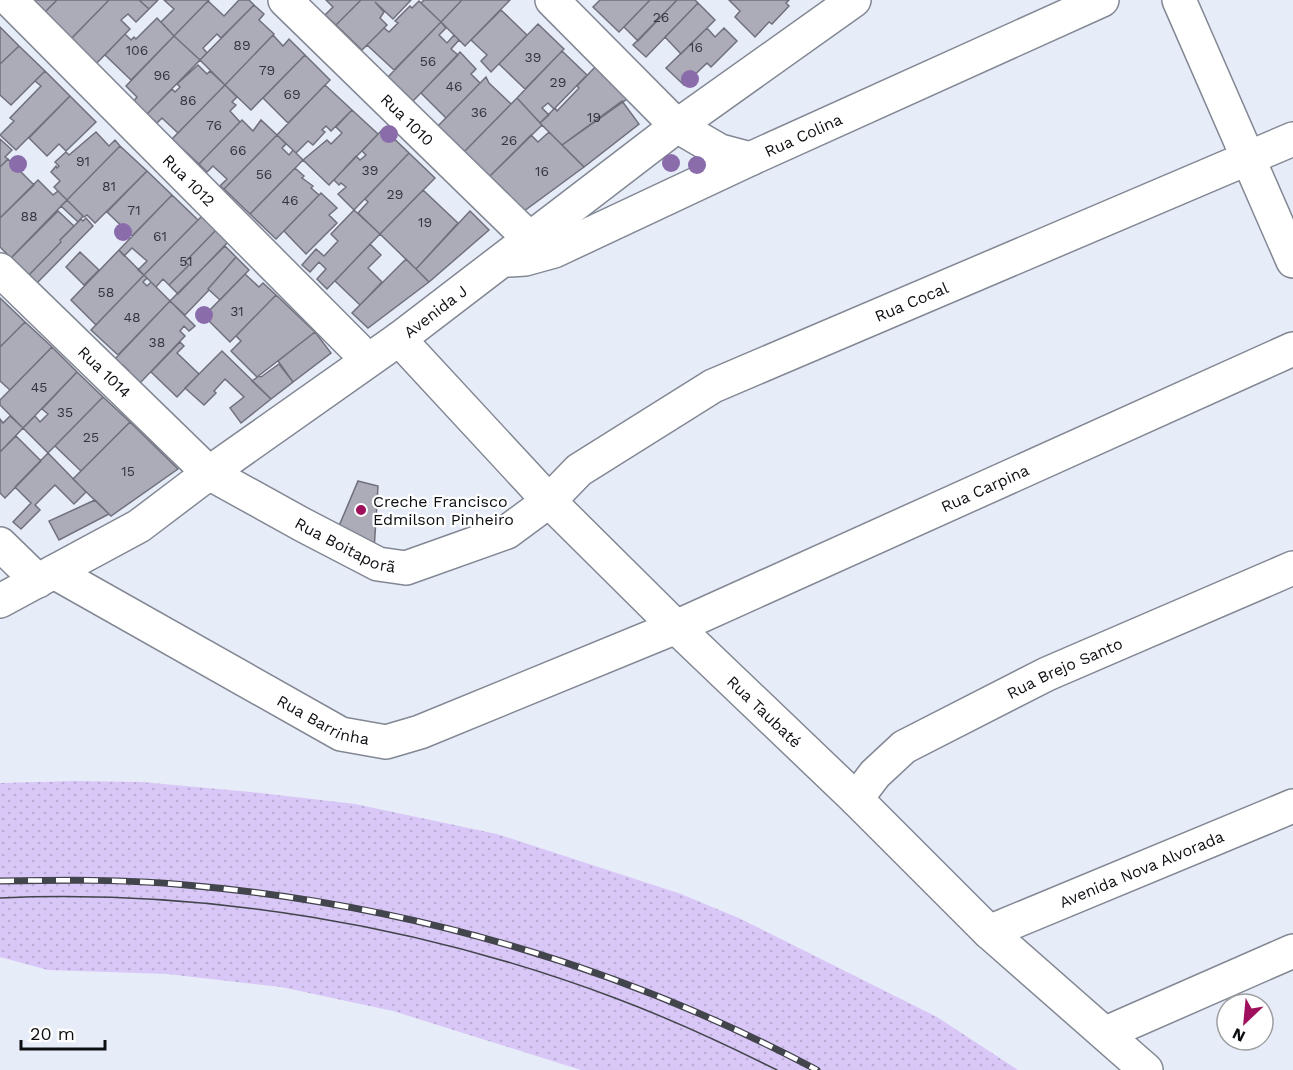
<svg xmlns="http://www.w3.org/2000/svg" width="1293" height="1070" font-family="'Work Sans',sans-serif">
	<defs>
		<pattern id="grass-dots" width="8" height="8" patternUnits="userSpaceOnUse" patternTransform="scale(1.5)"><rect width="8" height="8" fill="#d9c8f7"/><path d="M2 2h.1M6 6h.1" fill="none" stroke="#b9abd3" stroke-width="1.8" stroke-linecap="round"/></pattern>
	</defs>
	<rect width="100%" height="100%" fill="#e7ecf9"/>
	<path fill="url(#grass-dots)" d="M76 781 142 782 261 793 355 804 497 834 681 894 741 919 937 1017 1018 1070H581L393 1011 281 987 167 974 48 970 0 957V783Z"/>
	<path fill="#acacb9" stroke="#70707c" stroke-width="1.5" d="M30 0H57L44 13Z
		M57 0H109L71 39 44 13Z
		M109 0H139L149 9 136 22 128 14 121 20 130 29 92 68 66 44Z
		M139 0H158L149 9Z
		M164 0H209L174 36 161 22 174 9Z
		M239 0H249L254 5 221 38 217 34 203 48 207 53 200 60 174 36 208 1 224 16Z
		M326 0H361L336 25 325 15 333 7Z
		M361 0H411L393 19 375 2 384 12 380 18 387 25 362 50 336 25Z
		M424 0H462L441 22 421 3Z
		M462 0H510L465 46 441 22Z
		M600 0H650L619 32 593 7Z
		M650 0H677L638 41 624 27Z
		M677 0H695L698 3 646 57 633 45Z
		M729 0H789L786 3 789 6 772 24 769 22 755 37 735 17 740 11Z
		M419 1 441 22 394 70 367 45 384 28 389 32 398 23 395 21 410 6 412 8Z
		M698 3 715 20 681 54 665 37Z
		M254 5 264 14 259 20 274 34 225 85 200 60Z
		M501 10 527 35 491 72 481 61 487 55 471 40Z
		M157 18 174 36 131 80 105 55 125 34 131 40 134 37 136 39Z
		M441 22 446 28 439 35 447 43 454 35 459 40 451 49 458 55 413 101 388 77Z
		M538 24 564 49 525 89 499 64Z
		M0 27 19 46 0 64Z
		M707 28 715 37 724 28 737 41 711 67 707 63 684 85 666 68Z
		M273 35 283 46 289 39 305 55 251 110 225 85Z
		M174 36 200 60 147 114 134 101 137 97 126 86Z
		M19 46 45 71 11 105 0 95V64Z
		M562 51 587 75 554 109 548 103 542 108 549 115 540 123 517 98Z
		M460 52 476 69 471 74 480 83 446 118 421 93Z
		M305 55 330 80 288 123 263 98Z
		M198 65 207 74 210 71 225 85 178 133 162 118 157 123 147 114 172 89 175 92 180 87 177 84Z
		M597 65 616 83 627 99 562 145 540 123 555 108 557 111 579 88 577 86Z
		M45 71 70 96 16 150 0 135 14 121 10 118 41 86 35 81Z
		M486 77 489 83 511 104 464 152 438 126Z
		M225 85 237 97 232 102 236 105 230 111 240 122 199 164 172 139Z
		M325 85 352 110 331 131 326 126 322 130 325 132 313 145 308 141 296 153 277 135Z
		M70 96 96 122 66 151 59 144 47 156 29 138Z
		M517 98 542 125 489 177 464 152Z
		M622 101 639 124 584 167 562 145Z
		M352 110 378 134 329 185 303 160 327 140 331 144 342 133 336 127Z
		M242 120 253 131 261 120 277 135 224 189 220 186 227 179 213 166 207 172 199 164Z
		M382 130 385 133 387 132 409 153 354 210 338 194 346 187 341 183 339 185 334 180 356 156 360 160 366 155 362 151Z
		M96 132 109 146 115 140 120 146 67 200 54 187 60 181 51 172 56 166 57 168 59 166 55 162 66 152 69 155Z
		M549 132 584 167 524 211 489 177 531 135 538 142Z
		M277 135 286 144 282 148 289 155 293 150 303 160 250 214 224 189Z
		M0 139 12 150 5 157 8 159 0 167Z
		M120 146 147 171 95 223 87 215 84 217 67 200Z
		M409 153 435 178 380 234 358 213 368 202 365 199Z
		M8 159 34 185 0 218V167Z
		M295 168 304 176 302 178 313 186 311 188 319 195 276 239 250 214Z
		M147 171 172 195 132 236 107 212Z
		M38 180 53 195 58 191 67 200 11 258 0 247V218Z
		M423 190 458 223 416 269 380 234Z
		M321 193 337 208 329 215 337 223 306 254 284 231Z
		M172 195 198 220 144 275 138 270 147 261 132 248 124 256 119 250Z
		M67 200 83 216 78 222 61 206Z
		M354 210 380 234 327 289 317 279 326 269 319 262 310 272 302 265 316 249 324 256 338 241 331 234Z
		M58 211 74 226 60 240 61 242 28 276 10 259Z
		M470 211 489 230 429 282 416 269Z
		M202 216 216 230 185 262 189 265 169 285 163 279 156 287 144 275Z
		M86 218 93 226 36 284 28 276 61 242 60 240 81 219 83 221Z
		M216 230 228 242 178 294 169 285 189 265 185 262Z
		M370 244 381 255 368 268 382 282 360 305 335 281Z
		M225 246 236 257 208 289 209 290 185 315 170 301Z
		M119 250 144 275 96 325 71 300Z
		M80 252 99 270 84 285 66 267Z
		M236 257 249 270 220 300 208 289Z
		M406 259 429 282 368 328 352 313Z
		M245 274 259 287 263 283 276 295 230 342 204 316Z
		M144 275 147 278 143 282 147 286 151 282 170 301 118 355 91 330Z
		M276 295 315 332 257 377 231 351 241 341 236 336Z
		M0 298 25 322 0 347Z
		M170 301 195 326 189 331 184 326 180 331 185 336 139 384 127 372 129 371 123 365 120 368 113 361Z
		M25 322 52 347 10 390 0 381V347Z
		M315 332 331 353 293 382 278 361Z
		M180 342 184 346 177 353 199 374 177 397 151 372Z
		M52 347 77 372 23 428 0 405V400Z
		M222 351 271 399 241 423 230 408 244 397 225 379 214 391 216 393 204 405 185 388Z
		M279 364 293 382 271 399 252 381 259 376 261 377Z
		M77 372 103 397 48 453 23 428 35 416 40 422 48 414 42 409Z
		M103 397 130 422 81 471 55 446Z
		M10 416 23 428 0 452V419L3 423Z
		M130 422 178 469 111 516 73 479Z
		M16 436 41 461 5 498 0 493V452Z
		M48 453 86 492 74 504 55 485 35 505 40 510 21 529 13 522 31 503 15 487Z
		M358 481 378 486 374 551 336 533Z
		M95 500 109 514 59 540 49 521Z"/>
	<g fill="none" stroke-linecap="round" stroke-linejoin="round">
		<g stroke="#828893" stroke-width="36">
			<g id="minor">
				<path id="s1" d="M10 0 368 360"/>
				<path id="s2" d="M285 0 530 239"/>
				<path d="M552 0 677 126 720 151 750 159"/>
				<path d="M1179 0 1293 261"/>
				<path id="s3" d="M509 260 525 259 554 251 750 159 1102 0"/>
				<path id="s4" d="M0 270 209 473 303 525 378 564 406 568 507 532 549 501 579 470 713 386 1293 139"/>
				<path id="s5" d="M399 339 549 501 676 627 856 799 989 932 1146 1070"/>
				<path d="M0 544 38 581"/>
				<path id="s6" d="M54 572 341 734 386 742 420 732 676 627 1293 349"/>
				<path id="s7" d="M0 601 139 526 209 473 399 339 677 126 854 0"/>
				<path id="s8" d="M856 799 875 774 904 747 1047 674 1293 568"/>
				<path id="s9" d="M989 932 1293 806"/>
				<path d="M1106 1033 1293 951"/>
			</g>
		</g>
		<use href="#minor" stroke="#fff" stroke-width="33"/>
		<path stroke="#43454c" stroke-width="1.5" d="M0 898C207 889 421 925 615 998 671 1019 725 1044 777 1070"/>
		<g stroke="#43454c" stroke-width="7">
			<path id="rail" d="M0 881C62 880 124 879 186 885 407 904 621 966 817 1070"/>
		</g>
		<use href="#rail" stroke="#fff" stroke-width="4.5" stroke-dasharray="14" stroke-linecap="butt"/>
	</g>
	<g fill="#8a6cab">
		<circle cx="690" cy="79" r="9"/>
		<circle cx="389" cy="134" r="9"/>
		<circle cx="671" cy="163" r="9"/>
		<circle cx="18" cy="164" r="9"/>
		<circle cx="697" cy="165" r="9"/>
		<circle cx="123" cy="232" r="9"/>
		<circle cx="204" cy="315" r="9"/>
	</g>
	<circle fill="#9e105b" stroke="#fff" stroke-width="2" cx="361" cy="510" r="6"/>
	<g text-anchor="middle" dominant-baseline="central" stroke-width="4.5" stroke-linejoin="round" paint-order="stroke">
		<g font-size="14" fill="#35363c">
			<text x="661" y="17">26</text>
			<text x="242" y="45">89</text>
			<text x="696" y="47">16</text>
			<text x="137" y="50">106</text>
			<text x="533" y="57">39</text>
			<text x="428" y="61">56</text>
			<text x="267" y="70">79</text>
			<text x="162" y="75">96</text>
			<text x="558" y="82">29</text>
			<text x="454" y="86">46</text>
			<text x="292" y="94">69</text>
			<text x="188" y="100">86</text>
			<text x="479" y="112">36</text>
			<text x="594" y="117">19</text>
			<text x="214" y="125">76</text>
			<text x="509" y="140">26</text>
			<text x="238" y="150">66</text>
			<text x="83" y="161">91</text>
			<text x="370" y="170">39</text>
			<text x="542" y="171">16</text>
			<text x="264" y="174">56</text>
			<text x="109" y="186">81</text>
			<text x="395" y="194">29</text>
			<text x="290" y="200">46</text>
			<text x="134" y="210">71</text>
			<text x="29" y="216">88</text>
			<text x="425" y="222">19</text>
			<text x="160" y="236">61</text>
			<text x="186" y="261">51</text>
			<text x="106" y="292">58</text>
			<text x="237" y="311">31</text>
			<text x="132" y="317">48</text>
			<text x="157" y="342">38</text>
			<text x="39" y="387">45</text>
			<text x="65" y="412">35</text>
			<text x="91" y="437">25</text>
			<text x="128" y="471">15</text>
		</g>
		<g font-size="16" fill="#0d0f13" stroke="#fff">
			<text stroke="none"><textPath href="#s2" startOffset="171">Rua 1010</textPath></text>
			<text stroke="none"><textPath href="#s3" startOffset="321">Rua Colina</textPath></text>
			<text stroke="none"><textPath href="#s1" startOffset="254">Rua 1012</textPath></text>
			<text stroke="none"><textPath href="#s4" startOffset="1088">Rua Cocal</textPath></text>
			<text stroke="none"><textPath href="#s7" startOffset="524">Avenida J</textPath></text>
			<text stroke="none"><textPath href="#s4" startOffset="146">Rua 1014</textPath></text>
			<text stroke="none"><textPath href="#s6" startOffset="1026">Rua Carpina</textPath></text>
			<text stroke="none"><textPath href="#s4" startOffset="446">Rua Boitaporã</textPath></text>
			<text stroke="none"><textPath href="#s8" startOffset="250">Rua Brejo Santo</textPath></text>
			<text stroke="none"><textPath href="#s5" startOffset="522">Rua Taubaté</textPath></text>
			<text stroke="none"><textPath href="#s6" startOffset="308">Rua Barrinha</textPath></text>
			<text stroke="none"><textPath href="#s9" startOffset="165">Avenida Nova Alvorada</textPath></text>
		</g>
		<g font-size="16" fill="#0d0f13" stroke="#fff" text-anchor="start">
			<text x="373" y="501">Creche Francisco<tspan x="373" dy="18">Edmilson Pinheiro</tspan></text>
		</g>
	</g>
	<g transform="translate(1245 1022) rotate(206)"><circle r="28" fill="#ffffff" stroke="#9e9fa1" stroke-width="1.5"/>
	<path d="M0-4.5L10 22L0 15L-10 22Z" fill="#9e105b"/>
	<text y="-9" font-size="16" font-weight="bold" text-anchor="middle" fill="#0d0f13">N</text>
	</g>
	<path d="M21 1040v9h84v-9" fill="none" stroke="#0d0f13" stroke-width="3"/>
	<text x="30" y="1040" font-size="18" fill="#0d0f13" stroke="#ffffff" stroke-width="4.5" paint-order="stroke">20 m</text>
</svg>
